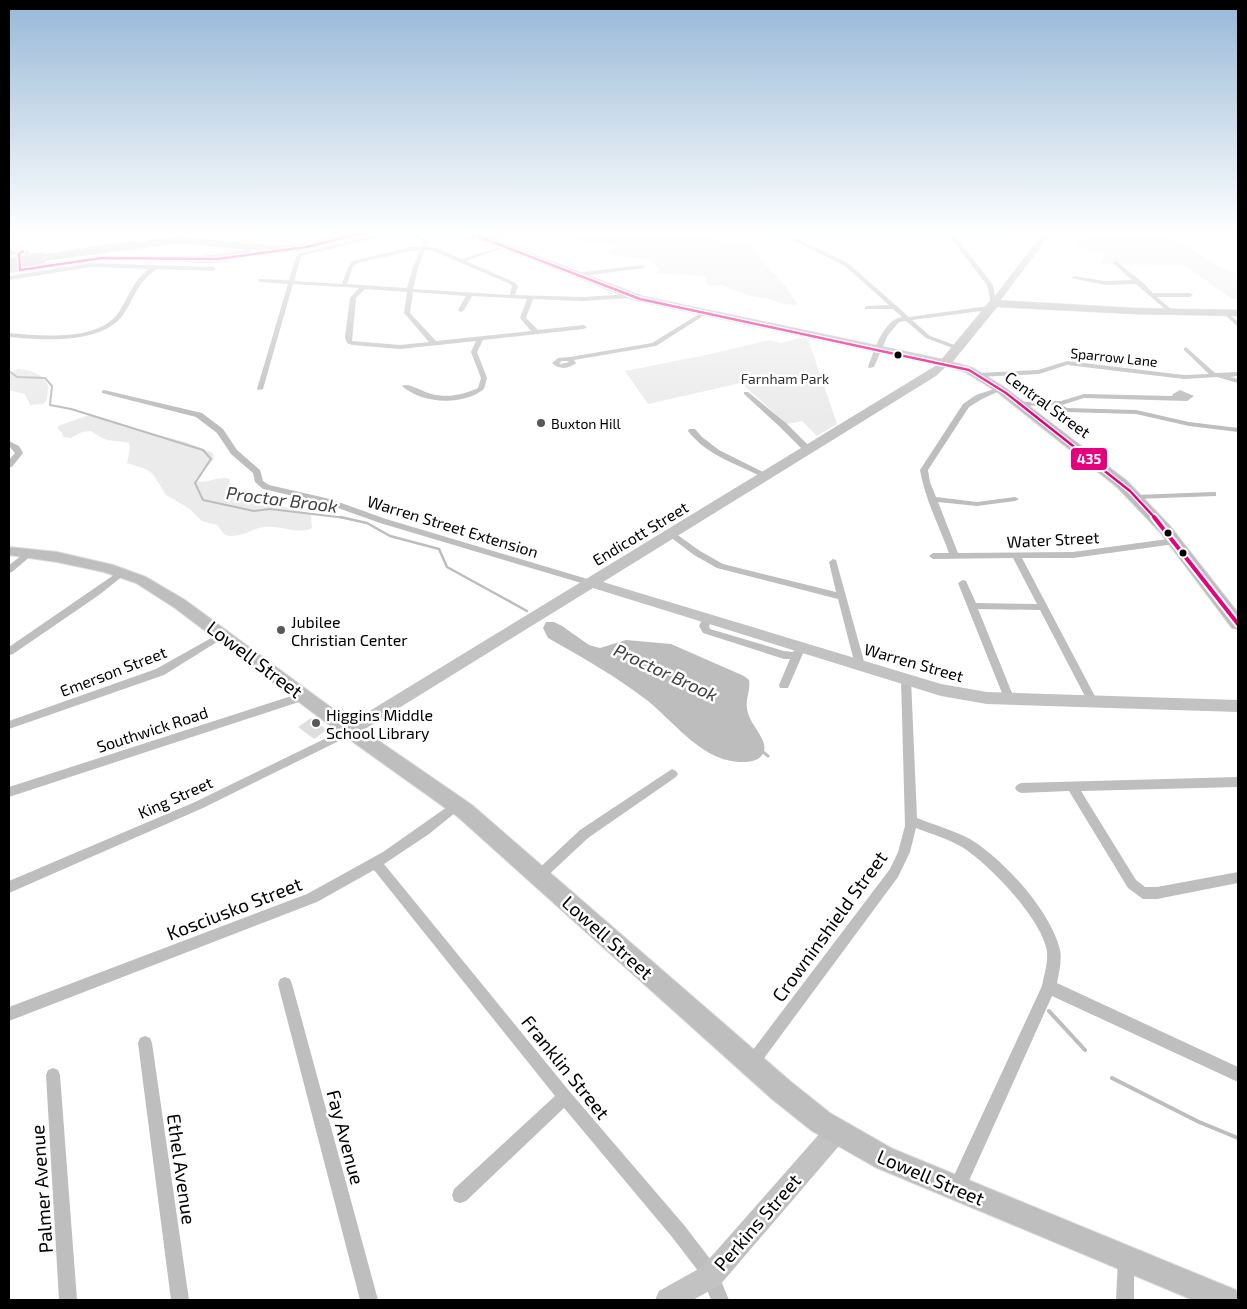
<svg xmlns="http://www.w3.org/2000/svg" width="1247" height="1309" font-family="'Exo 2',sans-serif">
	<rect width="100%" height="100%" fill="#fff"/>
	<path fill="#ebebeb" d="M526 233H688L704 234 734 243H753L751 247 753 250 781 281 797 303 796 305 783 304 767 298 750 296 722 285 708 286 705 276 656 273 659 269C651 253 623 260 608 253L607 251 615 247 614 244H590L555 234Z
		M1086 233H1194L1199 237 1175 238 1217 266 1235 272V278L1238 280V299H1232L1184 265 1100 264 1105 255 1076 246Z
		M800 338 808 339 837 424 817 436 802 421 787 424 741 383 648 404 625 371 711 354 769 340 781 343Z
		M18 369C28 369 47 375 48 387 48 391 47 396 47 400L43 404 30 405 25 394 9 390V373Z
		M86 416H94L125 427 186 442 213 453 214 459 195 480C206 486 218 475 229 479L234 494 237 496 262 498 284 507 311 514 312 528C298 535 280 525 264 527 250 529 240 539 225 535L217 525 202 521 190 509 166 495 153 474 146 469 127 463 130 448 129 443C109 439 109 444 91 431L82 432 71 438 63 437 62 433 58 429V426Z"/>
	<path fill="#bdbdbd" d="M546 622H554L562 626 589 645 600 648 626 640 671 644 744 676 749 680C751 694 743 700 749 716 753 727 767 740 764 751 760 767 730 762 720 758 692 747 670 719 648 701 617 677 582 657 548 638L543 628Z"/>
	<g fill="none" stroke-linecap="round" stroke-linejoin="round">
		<path stroke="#bdbdbd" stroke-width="2" d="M9 371 17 377 45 378 52 386 50 405 71 409 203 450 211 459 195 483 203 500 254 511 270 509 346 518"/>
		<path stroke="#bdbdbd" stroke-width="2.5" d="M340 517 367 523 390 536 439 549 447 567 527 611"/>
		<path stroke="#bdbdbd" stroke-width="3" d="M762 751 768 756"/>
		<path stroke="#bdbdbd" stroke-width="4" d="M1049 1011 1085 1050
			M1112 1078 1199 1122 1238 1138"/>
	</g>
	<path fill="#dedede" d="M311 718 327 730 314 739 298 727Z"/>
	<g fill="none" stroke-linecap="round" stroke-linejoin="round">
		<g stroke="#dbdbdb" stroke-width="2">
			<path id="primary" d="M945 360 973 368 1004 387 1127 481 1170 526 1238 613V629L1232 628 1160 532 1117 487 996 391 965 372 941 365 940 363Z
				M9 547 57 552 113 565 146 577 185 600 344 717 472 805 790 1081 830 1113 893 1149 1236 1290 1238 1300H1193L875 1167 812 1131 772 1099 458 817 332 727 175 608 136 583 104 572 57 562 9 555Z"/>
		</g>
		<g stroke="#dbdbdb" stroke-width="1">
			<path id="highway" d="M352 233H369L306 250 279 252 178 243 42 261 37 258 42 255 103 245 178 237 279 246 306 244Z
				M464 233H478L643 296 942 359 990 301 994 300 1135 308 1238 310V316L1135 314 997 307 949 366 945 367 636 301Z
				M251 250 256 253 255 255C241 258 197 268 188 260 192 256 241 252 251 250Z"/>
		</g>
		<path fill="#bebebe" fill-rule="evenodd" d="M385 233H395L301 256 294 281 342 284 348 267 353 261 411 247H422L424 243 408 233H415L429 241 427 247H434L462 259 506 245V247L466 261 514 282 518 286 515 295 582 297 630 294 633 296 630 298 582 301 533 299 526 318 538 330 584 325 587 327 584 329 483 340 477 352 487 378 484 389C463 406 422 404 402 386 409 382 422 392 431 394 448 398 463 395 478 388L481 378 471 352 476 341 400 349 352 345 347 343 345 337 350 298 359 288 293 284 263 389 258 390 257 389 288 284 261 282 258 280 259 279 289 280 297 254ZM420 250 413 268 407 288 347 284 353 267 357 263 411 251ZM425 250H431L510 284 512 286 510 295 413 289 418 268ZM365 289 407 292 404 313 429 342 400 345 352 341 356 298ZM413 292 466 296 458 310 461 312 464 310 472 296 527 299 520 318 531 331 436 341 410 313Z
			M503 233H510L493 241 488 240Z
			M779 233H786L849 264 909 317 989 306 992 308 989 310 912 320 930 336 960 347V349L958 350 926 338 906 321 899 322 888 335 874 367 869 368 868 367C874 351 883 320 902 317L893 309H865V307L867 306 889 305 845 266Z
			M947 233H953L993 285 996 304 991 303 987 285Z
			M1224 233H1230L1238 239V243Z
			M9 251H29L31 268 26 267 25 254 9 255Z
			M1116 261 1141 281 1153 293H1190L1193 295 1190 297H1157L1173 311 1174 312 1171 314 1136 284 1105 285 1071 278 1074 276 1105 281 1132 280 1114 264 1113 263Z
			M91 263 213 267 216 269 213 271 157 269C137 282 135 297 123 315 101 345 41 340 9 337V333C40 336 99 342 119 312 129 297 133 280 149 269L91 267 9 280V276Z
			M642 265 645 267 644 268 576 277 573 275 576 273Z
			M704 311 707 313 706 314 656 346 574 360 576 363C569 369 559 370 552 363L558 358 570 357 652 343ZM562 361H568L569 362 561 364 559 363Z
			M1226 311 1238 322V327L1224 314 1223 313Z
			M1186 347 1215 373 1238 372V376L1230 377 1238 379V383L1217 377 1184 379 1067 365 1039 374 978 377 975 375 978 373 1038 370 1067 361 1184 375 1209 374 1184 350V348Z
			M1000 387 1003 389 1002 390 982 399 969 407 928 470 930 482 936 497 977 502 1015 497 1019 499 1015 501 977 506 938 502 958 553 1073 552 1175 538 1179 541 1175 544 1073 558H1022L1098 702 1097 705H1089L1088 702 1040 610 978 609 1014 698 1013 701H1005L1004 698 958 583 963 580 966 581 976 603 1037 604 1013 558 933 559 929 556 933 553H949C939 526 925 499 920 470L963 404 976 395Z
			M104 390 202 413 223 429 237 450 260 470 263 481 269 485 330 499 386 519 594 581 596 583 591 586 588 585 380 523 324 503 263 489 255 482 253 473 231 454 217 433 196 417 102 393V391Z
			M1180 390 1194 396 1187 401 1084 398 1062 405 1067 408 1136 410 1189 422 1238 428V432L1189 426 1136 414 1065 412 1054 405 1020 406 1016 404 1020 402 1061 401 1084 394 1172 396 1173 394Z
			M744 392H748L786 423 811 448V452H805L780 427 744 394Z
			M689 429H695L702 437 719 450 771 476 767 478H764C738 464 707 456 688 431Z
			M9 441 19 446 23 453 12 467H9V460L15 453 9 446Z
			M1213 492H1216V496L1136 499 1132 497 1136 495Z
			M672 531 700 551 723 564 836 592 829 562 833 559 836 560 865 665 864 668H856L855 665 838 599 717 568 694 555 669 536 668 534Z
			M29 550 33 553 32 555 12 572 9 573V565Z
			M121 570 124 571 126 573 124 575 99 595 13 654 9 655V647Z
			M707 615 712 618 709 626 710 629 784 651 793 652 795 649H803L804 651 788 688H780L779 685 790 659H784L703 633 699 626 704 616Z
			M222 632 227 635 225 637 164 675 9 729V721L156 669Z
			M906 675 910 676 911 679 917 818C934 825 953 830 970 839 1003 859 1051 911 1060 950 1062 961 1059 973 1057 983L1238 1067V1082L1052 996 963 1194 957 1196 951 1194 949 1188 951 1182 1042 986C1044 975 1048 964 1047 952 1043 920 989 864 962 847 948 839 932 834 916 828L910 852 898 877 756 1069 751 1071 746 1069 744 1064 746 1059 890 869 898 852 905 826 901 679 902 676Z
			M304 692 308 693 309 696 308 699 9 797V787Z
			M351 726 355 727 356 730 355 733 203 808 9 893V881L195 802Z
			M672 769 676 771 678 774 676 777 588 838 543 880 539 882 535 880 533 876 535 872 580 830Z
			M1238 777V787L1081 791 1136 880 1145 887H1157L1238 872V883L1157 899H1143L1128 888 1069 791 1021 793 1017 791 1015 788 1017 785 1021 783Z
			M457 800 461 802 463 805 461 808 429 834 384 864 570 1092 684 1225 714 1264 729 1300H711L702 1276 672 1237 564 1108 466 1201 460 1203 454 1201 452 1195 454 1189 555 1096 374 870 317 902 9 1021V1007L307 894 383 852Z
			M285 977 290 979 292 984 378 1300H360L278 984 280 979Z
			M145 1036 150 1038 152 1043 189 1300H171L138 1043 140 1038Z
			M53 1068 58 1070 60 1075 77 1300H59L46 1075 48 1070Z
			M1126 1251 1132 1253 1134 1259V1300H1116L1118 1259 1120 1253Z"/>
		<path fill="#c2c2c2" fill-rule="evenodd" d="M1043 233H1051L997 305H991V301Z
			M102 256 193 258 197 260 193 262 102 260 9 273V268Z
			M945 360 950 363 936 376 603 582 941 684 987 692 1238 700V712L987 704 941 696 593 588 357 734 351 736 345 734 343 730 345 726Z
			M836 1120 844 1124 848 1132 844 1140 720 1285 693 1300H655L659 1291 702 1267 828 1124Z"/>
		<use href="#primary" fill="#bebebe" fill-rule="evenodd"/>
		<use href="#highway" fill="#bebebe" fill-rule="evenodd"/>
		<g stroke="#dbdbdb" stroke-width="12" stroke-linecap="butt">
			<path id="highway-bridge" d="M10 264 42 258"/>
		</g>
		<use href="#highway-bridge" stroke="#bebebe" stroke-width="11"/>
		<g stroke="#fff" stroke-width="5">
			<path id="bus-1-far1" d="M469 233 640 299 969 370 1006 393 1130 491 1155 518
				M23 251 19 254 20 270 102 258 217 259 306 247 364 233"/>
		</g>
		<g stroke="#fff" stroke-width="8">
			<path id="bus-1" d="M1154 517 1238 624"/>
		</g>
		<use href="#bus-1-far1" stroke="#e5007d" stroke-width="2.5"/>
		<use href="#bus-1" stroke="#e5007d" stroke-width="4"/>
	</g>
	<linearGradient id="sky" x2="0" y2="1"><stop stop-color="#97b8d7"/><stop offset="0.56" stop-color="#fff"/><stop offset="1" stop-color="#fff" stop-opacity="0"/></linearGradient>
	<rect width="1247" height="416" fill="url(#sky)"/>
	<g fill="#000" stroke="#fff" stroke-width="2">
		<circle cx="898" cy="355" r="4.5"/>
		<circle cx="1168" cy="533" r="4.5"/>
		<circle cx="1183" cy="553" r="4.5"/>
	</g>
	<g fill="#595959" stroke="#fff" stroke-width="2">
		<circle cx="541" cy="423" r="5"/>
		<circle cx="281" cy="630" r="5"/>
		<circle cx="316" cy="723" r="5"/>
	</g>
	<g text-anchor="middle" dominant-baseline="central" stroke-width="5" stroke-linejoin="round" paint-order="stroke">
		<g font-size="14" fill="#000" stroke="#fff">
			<text transform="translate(1114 357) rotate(6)">Sparrow Lane</text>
		</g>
		<g font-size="14" fill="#313131" stroke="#fff">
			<text x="785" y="378">Farnham Park</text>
		</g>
		<g font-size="14" fill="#000" stroke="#fff" text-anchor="start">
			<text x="551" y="423">Buxton Hill</text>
		</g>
		<g font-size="16" fill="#000" stroke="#fff">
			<text transform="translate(1048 404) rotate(36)">Central Street</text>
			<text transform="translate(453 526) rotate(17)">Warren Street Extension</text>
			<text transform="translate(640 533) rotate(-31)">Endicott Street</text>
			<text transform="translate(1053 539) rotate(-3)">Water Street</text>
			<text transform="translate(914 662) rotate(16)">Warren Street</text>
			<text transform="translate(113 671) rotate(-21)">Emerson Street</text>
			<text transform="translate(152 729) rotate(-18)">Southwick Road</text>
			<text transform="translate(175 797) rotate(-24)">King Street</text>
		</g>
		<g font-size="16" fill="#000" stroke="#fff" text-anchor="start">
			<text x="291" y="621">Jubilee<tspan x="291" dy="18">Christian Center</tspan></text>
			<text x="326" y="714">Higgins Middle<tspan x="326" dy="18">School Library</tspan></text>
		</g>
		<g font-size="18" font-style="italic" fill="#424242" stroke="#fff">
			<text transform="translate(282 499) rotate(7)">Proctor Brook</text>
			<text transform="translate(666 672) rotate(25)">Proctor Brook</text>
		</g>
		<g font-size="19" fill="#000" stroke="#fff">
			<text transform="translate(255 659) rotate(37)">Lowell Street</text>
			<text transform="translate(234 908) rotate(-21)">Kosciusko Street</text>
			<text transform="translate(829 926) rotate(-54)">Crowninshield Street</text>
			<text transform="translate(608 937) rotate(42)">Lowell Street</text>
			<text transform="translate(566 1067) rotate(51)">Franklin Street</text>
			<text transform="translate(346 1137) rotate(75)">Fay Avenue</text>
			<text transform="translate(182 1169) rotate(82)">Ethel Avenue</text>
			<text transform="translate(931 1177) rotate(23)">Lowell Street</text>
			<text transform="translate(41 1189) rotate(-94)">Palmer Avenue</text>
			<text transform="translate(757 1222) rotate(-49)">Perkins Street</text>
		</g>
	</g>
	<rect stroke="#fff" stroke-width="2" x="1070" y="447" width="38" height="24" rx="5" fill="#e5007d"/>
	<g font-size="14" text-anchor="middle" font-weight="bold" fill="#fff">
		<text x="1089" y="464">435</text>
	</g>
	<rect width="1247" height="1309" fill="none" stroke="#000000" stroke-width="20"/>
</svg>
